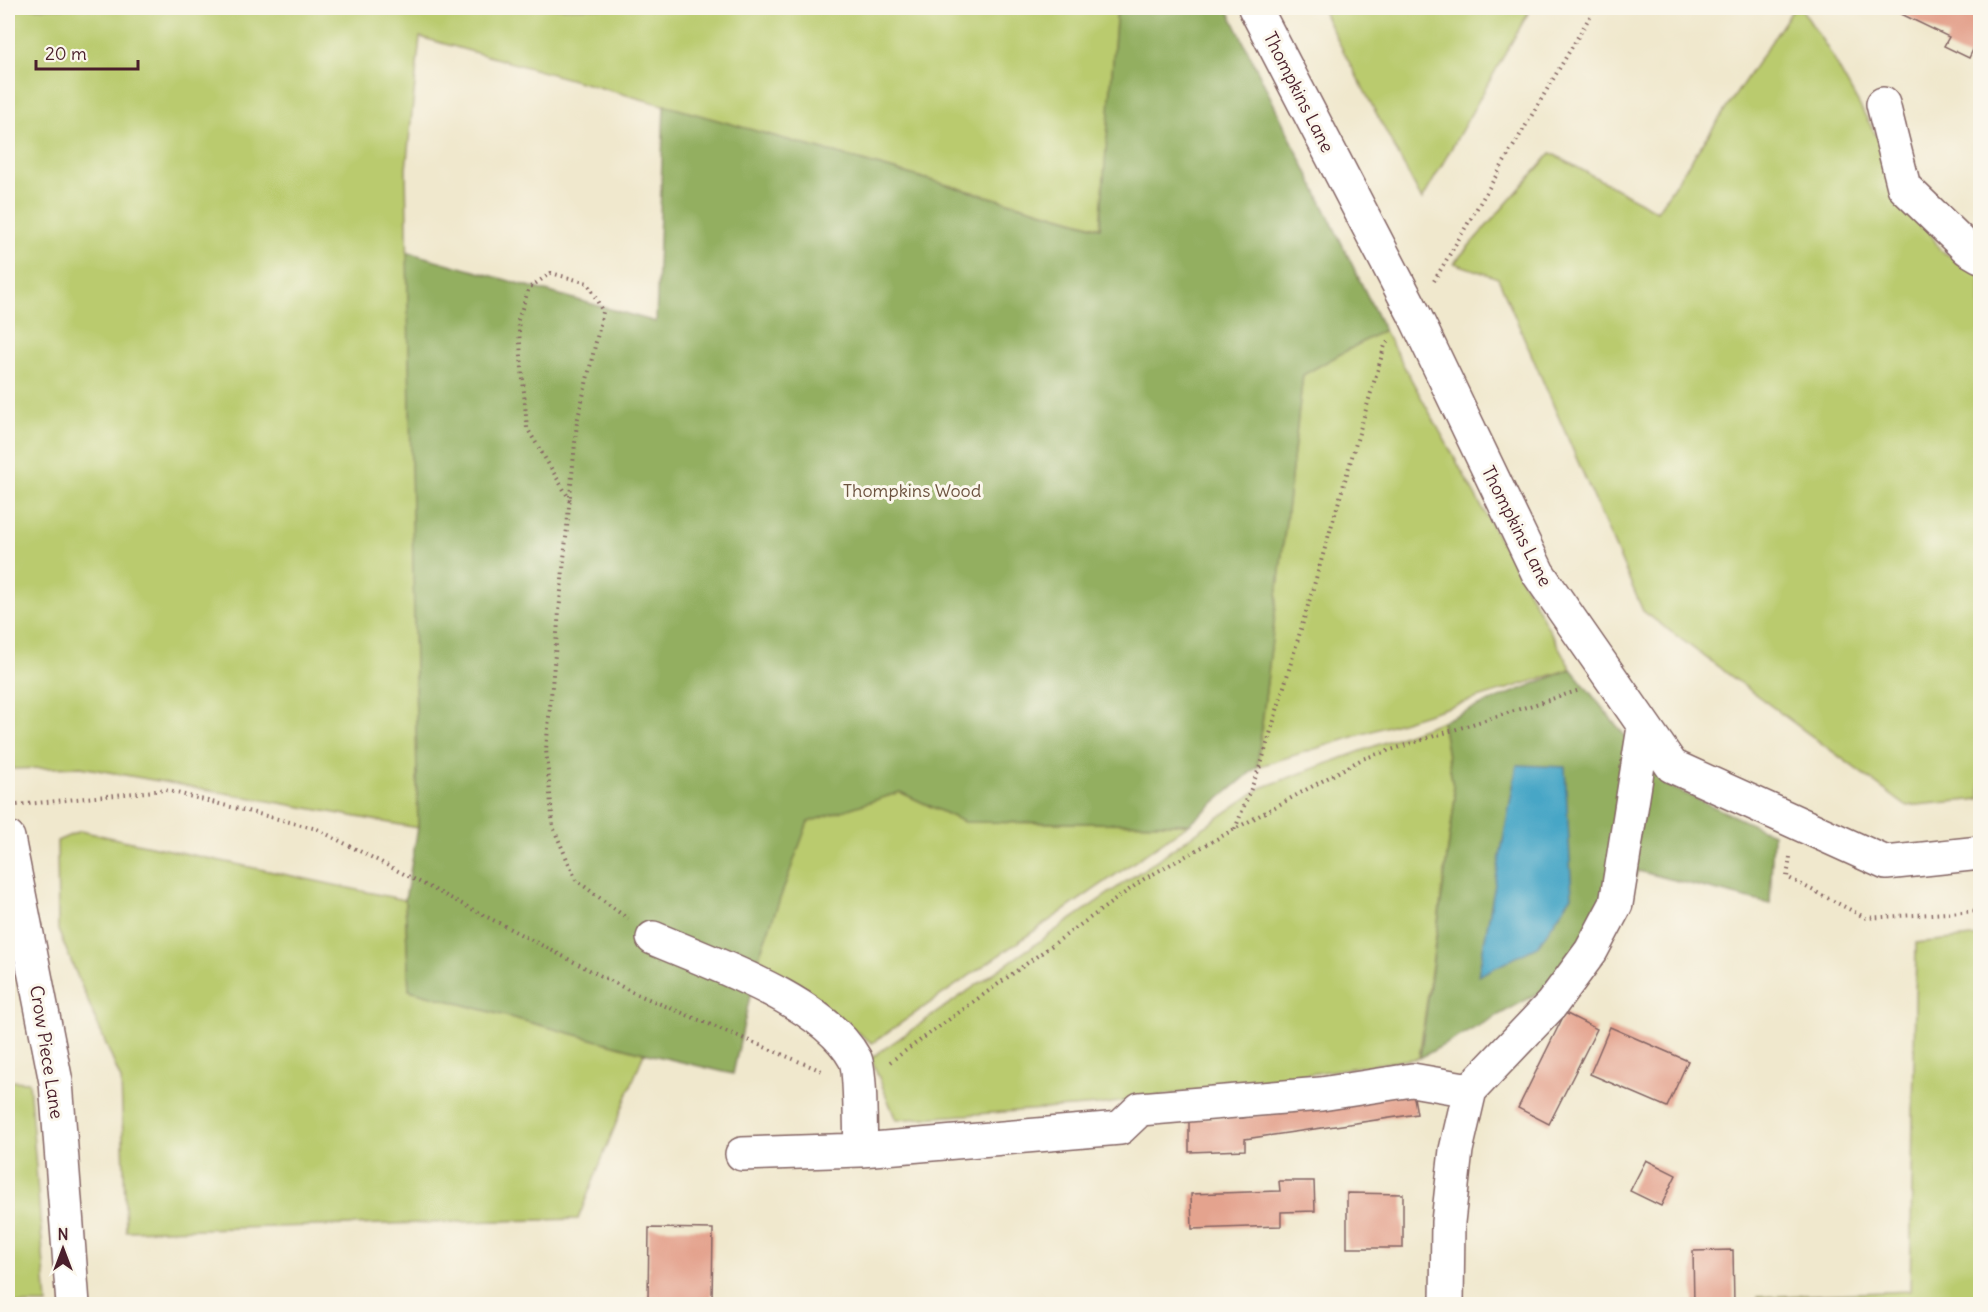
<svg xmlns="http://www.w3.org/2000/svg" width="1988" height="1312" font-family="Delius,sans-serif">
	<rect width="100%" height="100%" fill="#fbf7ec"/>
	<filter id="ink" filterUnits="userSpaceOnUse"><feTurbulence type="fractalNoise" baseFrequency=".0167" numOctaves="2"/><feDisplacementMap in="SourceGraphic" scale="12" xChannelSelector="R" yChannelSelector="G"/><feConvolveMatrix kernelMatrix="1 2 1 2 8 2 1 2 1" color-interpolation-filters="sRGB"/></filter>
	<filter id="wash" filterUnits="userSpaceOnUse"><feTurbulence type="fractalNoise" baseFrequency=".008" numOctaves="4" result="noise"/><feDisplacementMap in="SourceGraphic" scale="24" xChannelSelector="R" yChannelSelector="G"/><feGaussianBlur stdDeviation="1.35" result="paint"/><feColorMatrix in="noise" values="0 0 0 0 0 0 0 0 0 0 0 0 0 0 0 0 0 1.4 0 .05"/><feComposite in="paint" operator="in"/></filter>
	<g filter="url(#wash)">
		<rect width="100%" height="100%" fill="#f0e8cd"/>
		<path fill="#bacb6e" stroke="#82754c" stroke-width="1.5" d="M8 8H1117L1101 228 420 37 406 169 418 828 81 767 13 769 8 739Z
			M1322 8H1531L1422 200 1327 20Z
			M1794 8H1801L1828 49 1940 250 1980 274V799L1906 806 1643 611 1498 278 1454 263 1551 153 1657 211Z
			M1384 330 1571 669 1257 767 1303 374Z
			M1442 721 1455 798 1419 1058 1098 1105 896 1120 871 1058 1261 788Z
			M900 792 964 822 1189 824 872 1043 758 959 807 822Z
			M80 831 405 900 409 990 644 1053 578 1219 126 1231 121 1080 58 930 57 841Z
			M1980 936V1304H1759L1758 1297 1910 1291 1916 943Z
			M8 1081 29 1082 47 1304H8Z"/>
		<path fill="#93af61" stroke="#6e6746" stroke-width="1.5" d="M1117 8H1227L1384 330 1303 375 1257 767 1189 824 964 822 900 792 808 822 758 959 733 1074 644 1053 409 990 405 900 418 828 407 252 656 322 664 105 1100 228Z
			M1571 669 1664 784 1773 834 1770 904 1638 871 1601 959 1420 1058 1455 798 1442 721Z"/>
		<path fill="#47a6c6" stroke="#486278" stroke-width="1.5" d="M1517 765 1565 767 1572 896 1537 947 1478 976Z"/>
		<g id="blocks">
			<path fill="#e4a38e" d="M1889 8H1980V35L1969 58 1944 46 1949 37Z
				M1565 1013 1597 1029 1549 1124 1518 1108Z
				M1610 1027 1688 1061 1667 1107 1590 1074Z
				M1413 1092 1417 1114 1245 1139V1150L1189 1152V1119L1242 1118Z
				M1646 1160 1676 1175 1661 1206 1630 1191Z
				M1279 1181H1314L1315 1211 1281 1212V1226L1192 1229 1191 1194 1280 1191Z
				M1347 1193 1403 1194V1248H1347Z
				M649 1228 713 1229 712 1301 648 1300Z
				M1733 1250 1734 1304H1694L1693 1251Z"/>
		</g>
	</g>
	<g filter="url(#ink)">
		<use href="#blocks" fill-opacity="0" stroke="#846564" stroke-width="1.5"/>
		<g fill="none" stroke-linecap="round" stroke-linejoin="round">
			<g stroke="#846564" stroke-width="36">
				<path id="minor" d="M1255 8 1414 314 1538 573 1672 766 1886 863 1980 853
					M1883 104 1904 187 1968 249 1980 256
					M8 838 56 1082 73 1304
					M653 938C711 963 824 1001 855 1059 861 1071 860 1133 861 1150L1120 1128 1140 1109 1321 1094 1412 1080 1470 1090
					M742 1154 861 1150
					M1447 1304 1448 1222 1456 1150 1470 1090 1551 1005 1591 951 1616 904 1644 727"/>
			</g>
			<path stroke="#846564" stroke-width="4" stroke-dasharray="1.5 4.5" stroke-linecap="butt" d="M1434 281 1595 8
				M570 500 527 428 518 320 529 288 551 273 588 283 603 312 577 422 546 749 553 827 576 880 628 919
				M17 805 165 790 317 829 634 993 822 1071
				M1235 829 1262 761 1385 345 1390 339
				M1790 857 1787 877 1866 918 1980 911
				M890 1062 1144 879 1362 759 1580 690"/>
			<use href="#minor" stroke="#fff" stroke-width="33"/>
		</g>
	</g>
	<g text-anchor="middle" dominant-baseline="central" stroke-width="6" stroke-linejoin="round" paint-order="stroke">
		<g font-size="18" fill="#4a1f2b" stroke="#fbf7ec">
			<text transform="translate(1299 92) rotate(63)">Thompkins Lane</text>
			<text transform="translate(1517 526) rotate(63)">Thompkins Lane</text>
			<text transform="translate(47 1052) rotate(81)">Crow Piece Lane</text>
		</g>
		<g font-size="18" fill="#6c533f" stroke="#fbf7ec">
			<text x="912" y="490">Thompkins Wood</text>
		</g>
	</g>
	<rect width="1988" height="1312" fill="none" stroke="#fbf7ec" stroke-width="30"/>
	<g transform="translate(63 1249)" stroke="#fbf7ec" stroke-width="4.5" paint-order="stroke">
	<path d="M0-4.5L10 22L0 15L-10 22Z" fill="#4a1f2b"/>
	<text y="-9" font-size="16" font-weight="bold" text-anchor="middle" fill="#4a1f2b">N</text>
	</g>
	<path d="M36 60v9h102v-9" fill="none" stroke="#4a1f2b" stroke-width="3"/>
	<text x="45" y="60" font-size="18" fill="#4a1f2b" stroke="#fbf7ec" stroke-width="4.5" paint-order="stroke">20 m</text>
</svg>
